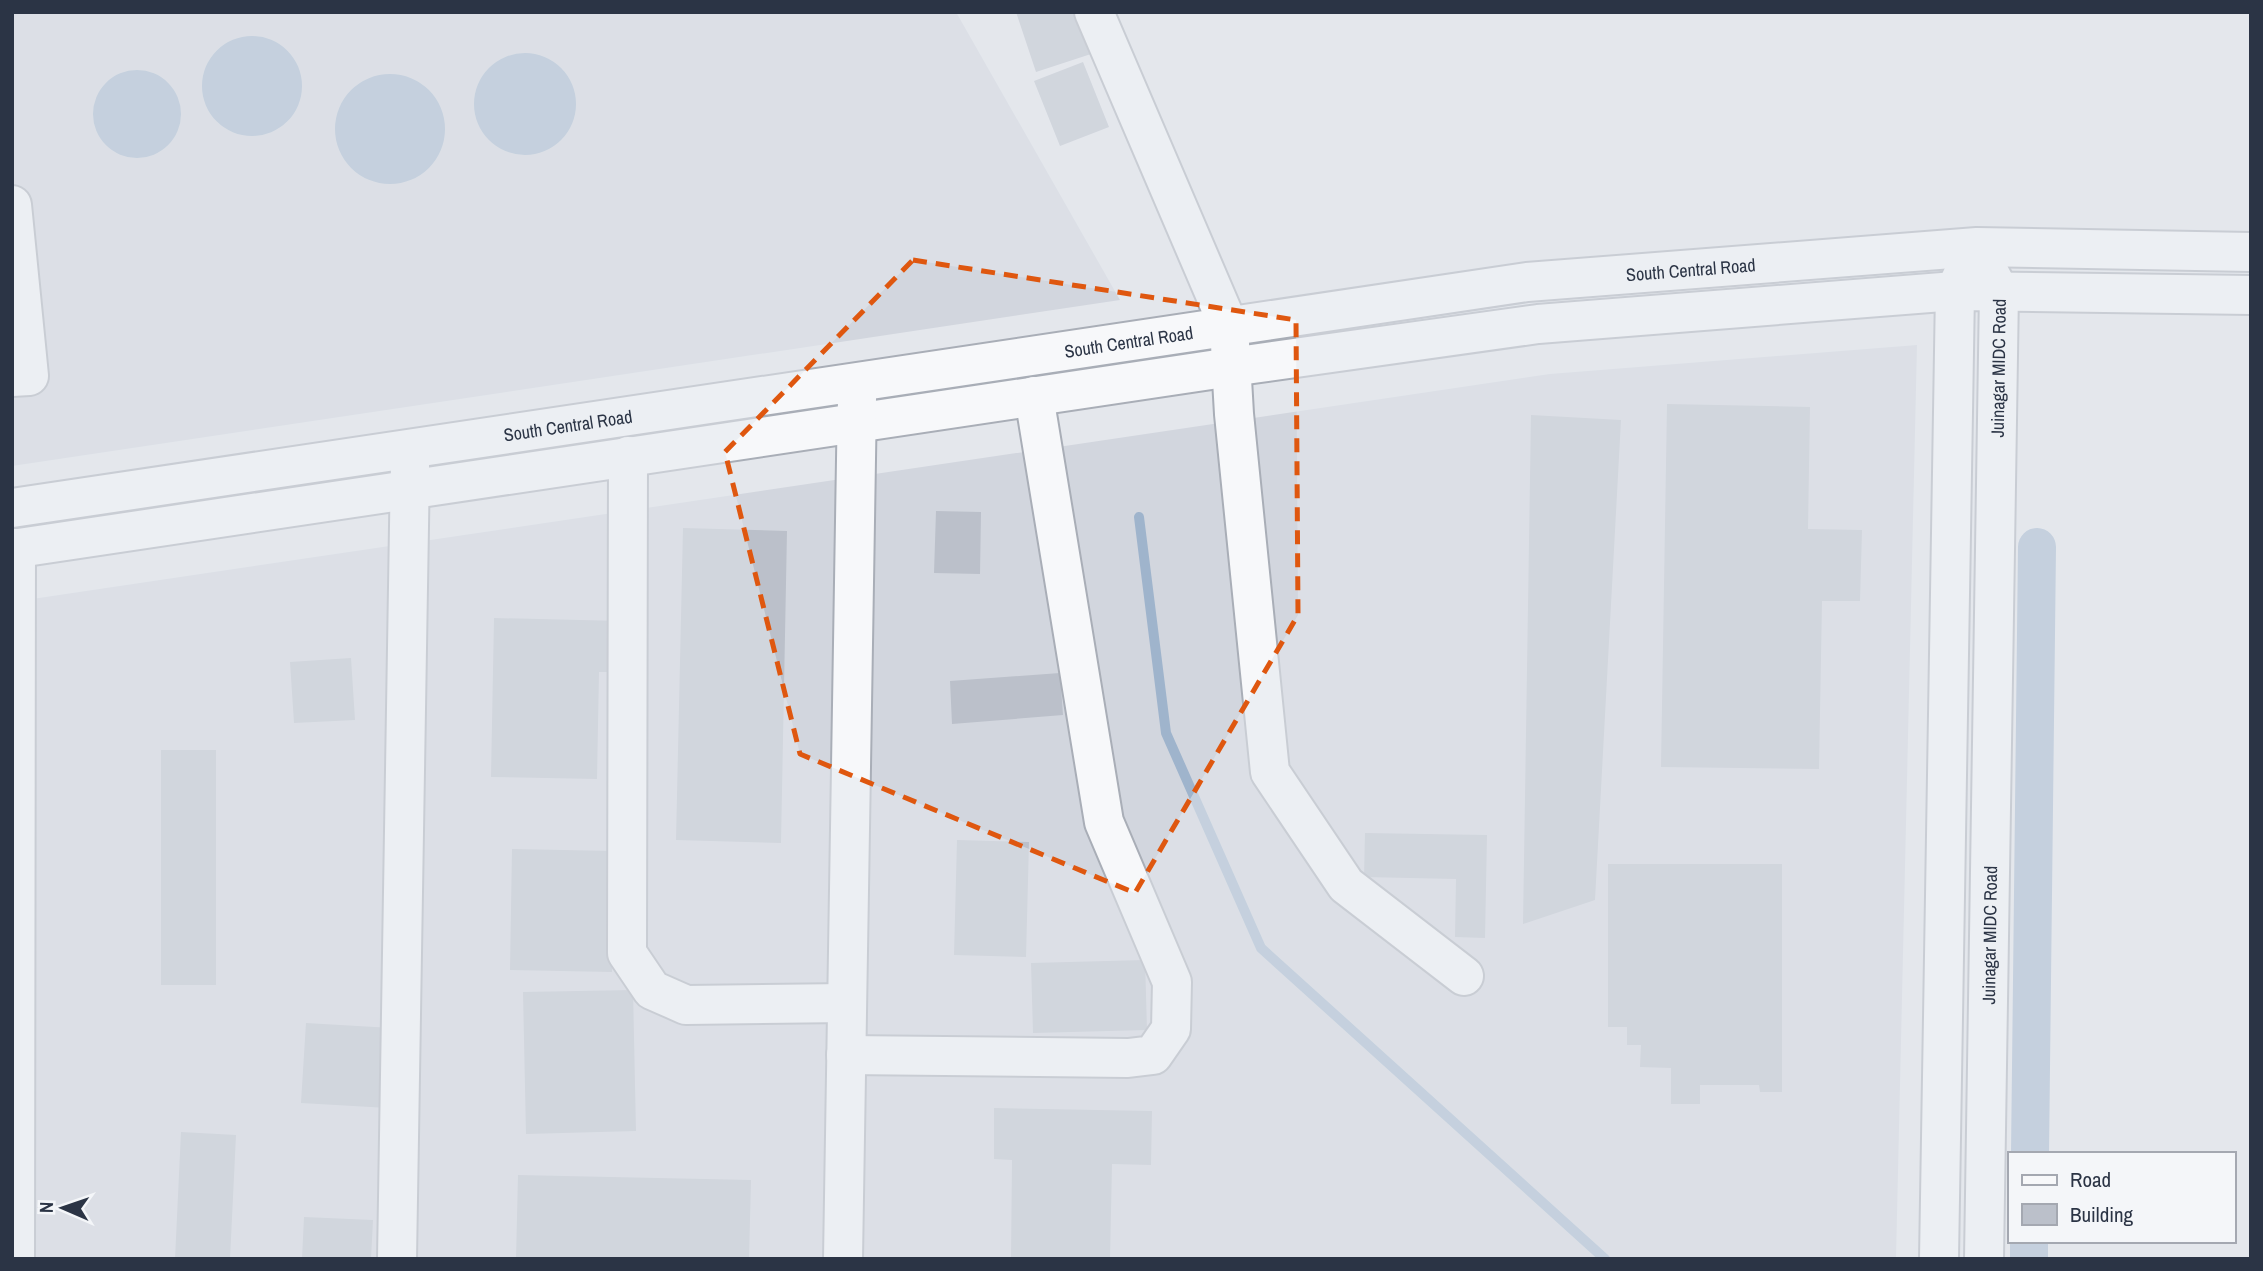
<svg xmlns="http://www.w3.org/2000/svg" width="2263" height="1271" font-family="'Archivo Narrow',sans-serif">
	<rect width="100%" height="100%" fill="#e4e7ec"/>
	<path fill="#d2d6de" d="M12 12H956L1120 300 12 466Z
		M1917 345 1896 1259H12V602L1550 374Z"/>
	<path fill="#9fb4cc" d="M202 86a50 50 0 1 1 100 0a50 50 0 1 1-100 0Z
		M474 104a51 51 0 1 1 102 0a51 51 0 1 1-102 0Z
		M93 114a44 44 0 1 1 88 0a44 44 0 1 1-88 0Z
		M335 129a55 55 0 1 1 110 0a55 55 0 1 1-110 0Z"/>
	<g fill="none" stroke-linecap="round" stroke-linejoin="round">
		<path stroke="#9fb4cc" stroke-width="10" d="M1139 517 1166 733 1261 948 1605 1259"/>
		<path stroke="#9fb4cc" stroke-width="38" d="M2030 1154 2037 547
			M2029 1259V1241"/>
	</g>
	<path fill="#bbc0ca" d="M1016 12H1077L1091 54 1036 72Z
		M1083 62 1109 127 1060 146 1034 81Z
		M1667 404 1810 407 1808 529 1862 530 1860 601H1822L1819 769 1661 767Z
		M1531 415 1621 420 1595 900 1523 924Z
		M936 511 981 512 980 574 934 573Z
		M683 528 787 531 781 843 676 840Z
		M494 618 622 621 621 672H599L597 779 491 777Z
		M351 658 355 720 294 723 290 662Z
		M1060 673 1063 715 952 724 950 681Z
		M161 750H216V985H161Z
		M1365 833 1487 835 1485 938 1455 937 1456 879 1364 877Z
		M957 840 1029 842 1026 957 954 955Z
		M512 849 614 851 612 972 510 970Z
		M1608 864H1782V1092H1760L1759 1085H1700V1104H1671V1068L1640 1067 1641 1045H1627V1027H1608Z
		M1145 960 1147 1030 1033 1033 1031 963Z
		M633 990 636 1131 526 1134 523 992Z
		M306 1023 392 1028 388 1108 301 1103Z
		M994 1108 1152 1111 1151 1165 1112 1164 1110 1259H1011L1012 1160 994 1159Z
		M181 1132 236 1135 230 1259H175Z
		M518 1175 751 1180 749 1259H516Z
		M304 1217 373 1220 371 1259H302Z"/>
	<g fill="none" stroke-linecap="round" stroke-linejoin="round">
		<g stroke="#a9aeb7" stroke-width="42">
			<g id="minor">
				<path d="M1094 12 1229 327 1234 414 1270 772 1346 885 1464 976"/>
				<path d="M12 205 29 376 12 377"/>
				<path d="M628 456 627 953 652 990 686 1005 847 1003"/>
				<path id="s1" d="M12 508 1527 282 1977 247 2251 252"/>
				<path d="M12 549 1231 367 1538 324 1955 291 2251 295"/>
				<path d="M846 1055 1128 1058 1153 1055 1171 1029 1172 982 1104 822 1034 396"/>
				<path d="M15 1259 16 548"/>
				<path d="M397 1259 410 465"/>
				<path d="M843 1259 857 398"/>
				<path d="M1939 1259 1955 291 1966 268"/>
				<path id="s2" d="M1984 1259 1999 291 1987 268"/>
			</g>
		</g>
		<use href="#minor" stroke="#f7f8fa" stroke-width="38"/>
	</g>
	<path d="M0 0H2263V1271H0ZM913 260 1296 320 1298 615 1135 893 800 754 725 452Z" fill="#e4e7ec" fill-opacity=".55" fill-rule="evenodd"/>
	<path fill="none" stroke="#df570f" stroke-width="5" stroke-dasharray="14 9" stroke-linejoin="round" d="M913 260 1296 320 1298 615 1135 893 800 754 725 452Z"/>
	<g text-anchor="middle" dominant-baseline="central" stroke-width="5" stroke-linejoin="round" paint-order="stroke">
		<g font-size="18" fill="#2b3445" stroke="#f4f6f9">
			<text stroke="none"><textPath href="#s1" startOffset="1696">South Central Road</textPath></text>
			<text stroke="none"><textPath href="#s1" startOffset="1129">South Central Road</textPath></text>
			<text stroke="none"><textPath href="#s2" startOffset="891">Juinagar MIDC Road</textPath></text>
			<text stroke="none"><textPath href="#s1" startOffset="562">South Central Road</textPath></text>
			<text stroke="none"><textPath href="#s2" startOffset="324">Juinagar MIDC Road</textPath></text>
		</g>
	</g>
	<rect width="2263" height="1271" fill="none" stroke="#2b3445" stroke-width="28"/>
	<rect x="2008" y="1152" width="228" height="91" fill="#f4f6f9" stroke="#a4a8b1" stroke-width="2"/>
	<rect x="2022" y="1175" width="35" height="10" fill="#f7f8fa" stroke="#a4a8b1" stroke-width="2"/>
	<text x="2070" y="1187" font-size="21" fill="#2b3445">Road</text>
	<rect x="2022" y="1204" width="35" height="21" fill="#bbc0ca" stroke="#a4a8b1" stroke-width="2"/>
	<text x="2070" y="1222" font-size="21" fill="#2b3445">Building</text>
	<g transform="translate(63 1208) rotate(272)" stroke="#f4f6f9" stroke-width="5" paint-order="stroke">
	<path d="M0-5L12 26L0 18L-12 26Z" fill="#2b3445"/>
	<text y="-10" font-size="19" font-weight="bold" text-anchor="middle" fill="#2b3445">N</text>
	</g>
</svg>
